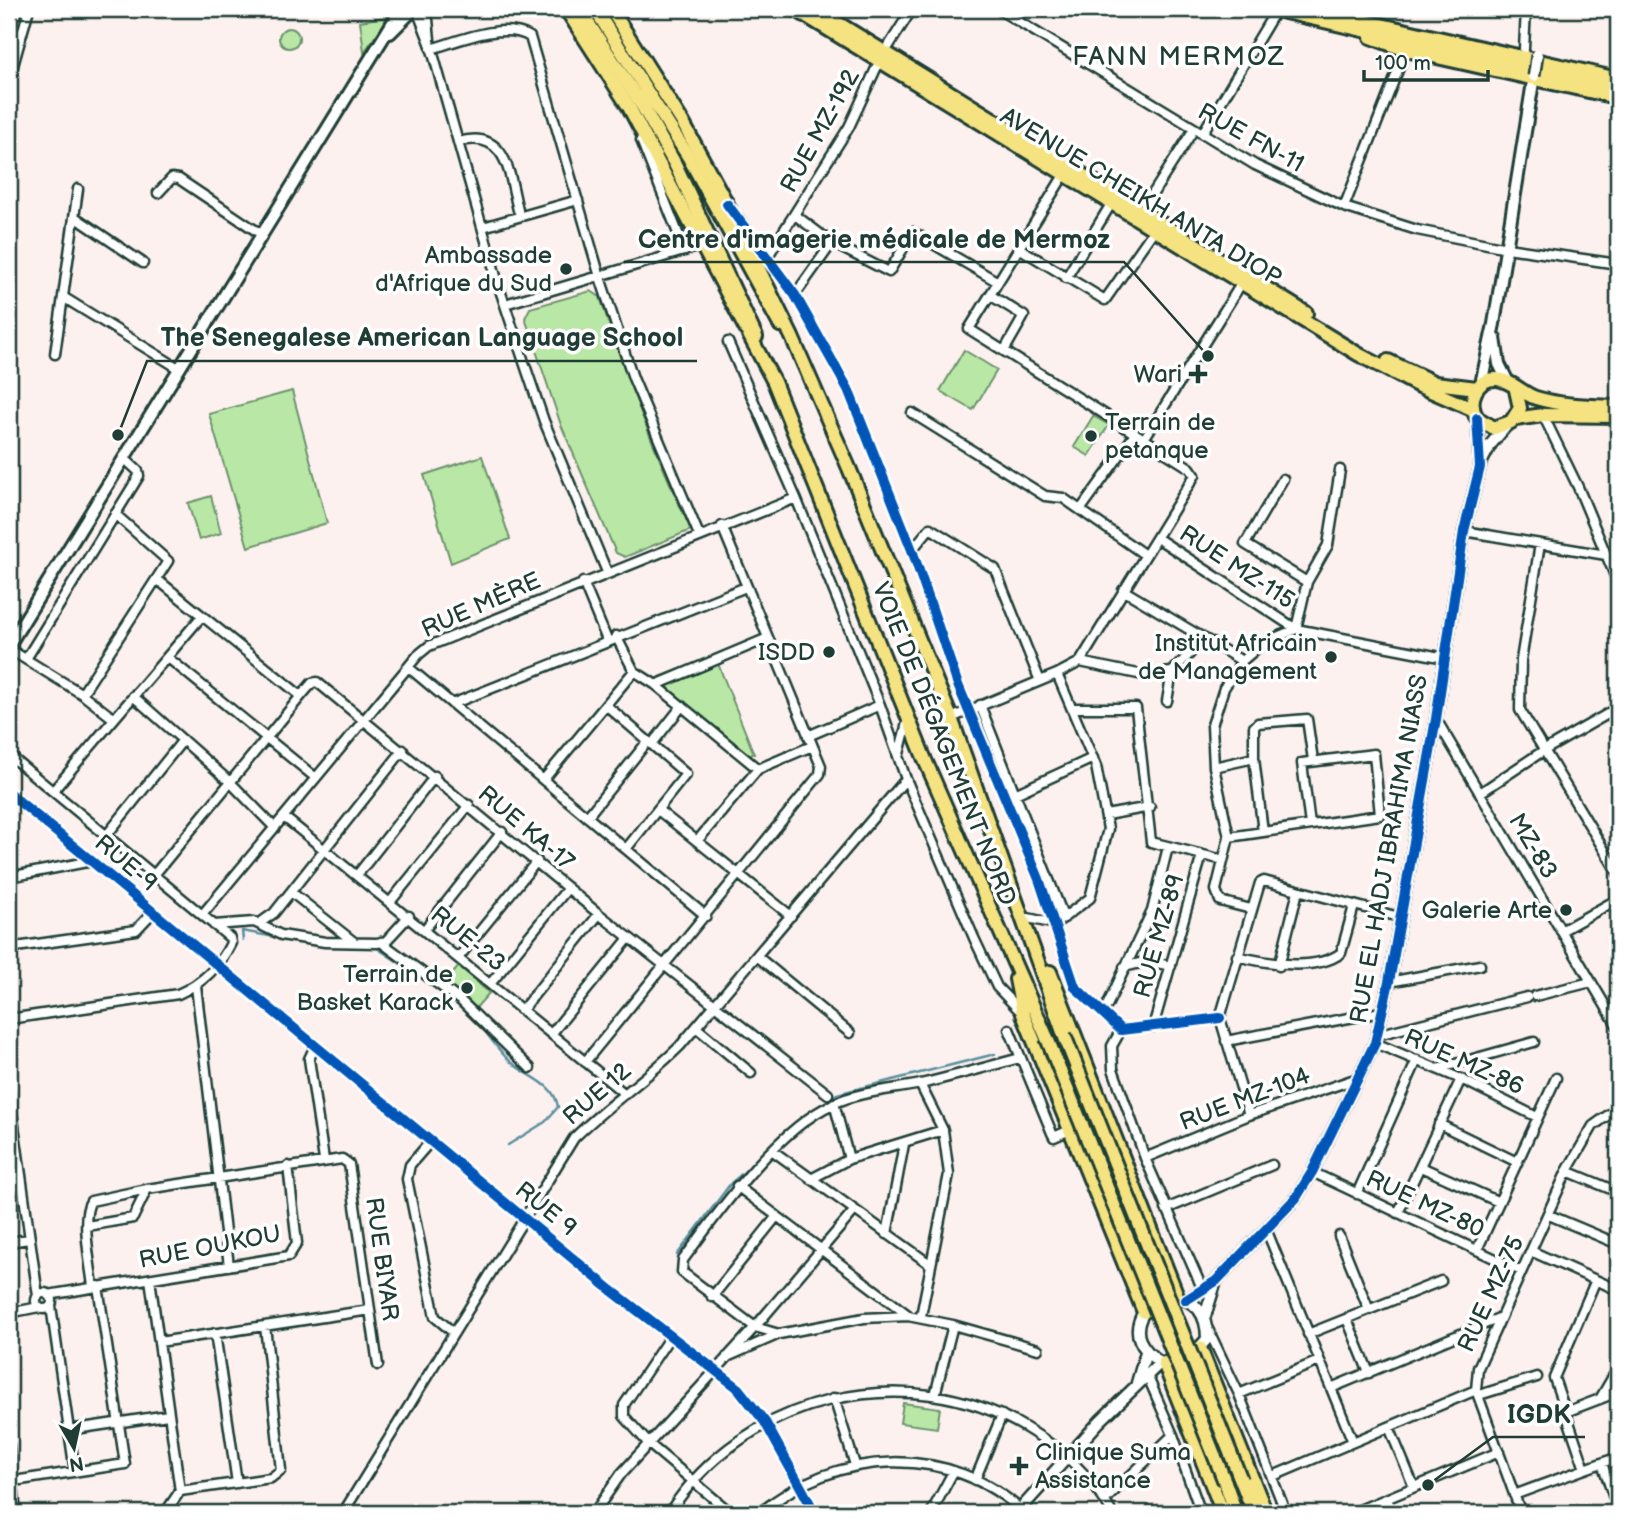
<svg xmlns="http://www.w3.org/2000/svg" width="1627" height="1522" font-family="'Balsamiq Sans',sans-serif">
	<rect width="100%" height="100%" fill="#fdf1f0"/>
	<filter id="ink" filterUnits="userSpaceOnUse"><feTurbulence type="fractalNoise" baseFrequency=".0143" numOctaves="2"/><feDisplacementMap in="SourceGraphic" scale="14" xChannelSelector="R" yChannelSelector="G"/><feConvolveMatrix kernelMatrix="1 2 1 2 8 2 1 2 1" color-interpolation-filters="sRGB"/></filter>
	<g filter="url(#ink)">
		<path fill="#b9e8a6" stroke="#6c926d" stroke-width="2" d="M386 17 385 23 364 52 360 21Z
			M279 38a10 10 0 1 1 20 0a10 10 0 1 1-20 0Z
			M591 291 600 297C626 377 655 454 691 530L625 557 616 553 561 425 525 318 530 308Z
			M964 350 997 370 973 410 940 391Z
			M292 391 327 523 248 547 209 414Z
			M1093 416 1109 425 1089 456 1074 447Z
			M482 456 510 539 451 563 424 475Z
			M211 496 221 533 199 540 188 503Z
			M715 656 754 754 747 755 654 679Z
			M459 966 489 993 475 1009 445 983Z
			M903 1403 940 1408 937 1428 900 1423Z"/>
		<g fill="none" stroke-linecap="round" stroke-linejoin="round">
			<path stroke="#5a909d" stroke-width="2.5" d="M243 940 242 931 302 942
				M374 946 421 977
				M478 1023C489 1035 498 1051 511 1062 527 1077 554 1082 558 1107L545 1122 508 1145
				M822 1106 837 1094 995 1054
				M677 1255 731 1183 756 1162"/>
			<g stroke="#1f3d34" stroke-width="13">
				<path id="minor" d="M427 9 430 40
					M998 9 1255 165 1344 207 1417 230 1507 248 1618 264
					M417 10 430 43 499 287 525 365 544 421 607 572
					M9 31 21 35
					M431 49C458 41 504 21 530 37L600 277 633 378 699 535
					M1524 49 1526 9
					M885 52 912 9
					M9 80 29 9
					M1202 134 1276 10
					M641 140 685 251
					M458 142C508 128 509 175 518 210
					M158 193 172 178 179 179 261 234
					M1344 207 1406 50
					M1143 209 1194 129
					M795 215 832 243 889 272 913 232 998 282
					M75 217 143 263
					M738 217 795 295 848 389 912 550 958 685 1039 879 1075 987 1121 1030 1220 1018
					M483 227 578 200
					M1019 248 1105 300 1154 230
					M768 256 849 127 880 60
					M1066 278 1111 204
					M795 295 832 243
					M990 295 1024 316 1004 351
					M63 297 180 369
					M505 304 704 245
					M728 342 796 498 880 705 906 779 974 938 997 987 1022 1013
					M55 354 78 189
					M912 413 1045 496 1063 498 1145 555
					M1543 415 1578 487 1618 583
					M1144 439 1241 284
					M1283 479 1245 544 1307 582
					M1081 509 1135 434
					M1464 531 1606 555
					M1157 538 1296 629 1307 582 1328 545 1340 470
					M1540 544 1521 660 1520 710 1618 873
					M912 550 930 528 995 569 1040 681
					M158 580 301 696
					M583 582 607 640
					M1123 590 1242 661
					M9 649 82 694 114 719 167 657 316 778
					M167 657 201 617
					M26 659 139 476 138 471 124 458
					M1080 662 1143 675 1172 672
					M408 667 706 916
					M634 671 656 685 758 769
					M656 685 768 638
					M82 694 168 561 115 514
					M133 696 230 782 275 828
					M1167 701 1172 672 1204 639
					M452 704 746 587
					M980 705 1064 918
					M607 706 686 774 626 849
					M1073 708H1136L1151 842 1223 860
					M951 718 1057 674 1080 662 1195 475 1190 468 969 329 1064 175
					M1436 719 1618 1027
					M808 736 880 705
					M652 744 682 706
					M899 754 908 719
					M9 755 230 938 231 943C220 966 201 984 178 994L9 1019
					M1214 767 1254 758
					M544 779 634 671 616 636
					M53 791 114 719
					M9 793 611 1290 737 1387 765 1422 815 1513
					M1480 793 1543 751 1618 708
					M1015 794 1093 758
					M658 810 791 916
					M1106 815 1150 807
					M284 817 625 1094
					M587 817 648 741
					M1263 832 1254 758V727L1258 723 1307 719 1313 760
					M106 836 183 740
					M1229 837 1380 815 1374 754 1302 763 1310 825
					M698 840 758 769 812 746
					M358 874 435 776
					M154 875 301 696 312 683 317 682 599 914 828 1094
					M9 877 92 861
					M291 892 354 942
					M391 901 469 805
					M1251 909 1220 901 1216 890 1229 837 1214 767 1212 725 1224 688 1242 661 1263 643 1296 629 1445 658
					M202 915 418 655 429 646 796 498
					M1028 918 1055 924 1090 898 1108 829 1096 766 1057 674
					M260 923 274 913 403 750
					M214 925 254 922 281 935 325 942 377 943 386 941 409 916
					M425 929 502 832
					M1561 931 1618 899
					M381 942 461 1001 530 1068
					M9 948 136 930 153 912
					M1237 956C1265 963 1316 972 1341 953L1354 906
					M459 957 537 861
					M758 957 850 1033
					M1279 966 1298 891
					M1124 967 1148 961 1171 966
					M1389 982 1480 965
					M491 983 568 888
					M196 986 229 1266
					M1535 996 1591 982
					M523 1009 599 914
					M1104 1012 1152 911 1168 847
					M1153 1027 1202 855
					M697 1028 751 1073
					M1009 1029 1052 1133 1054 1137 1070 1130
					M1121 1030 1112 1046 1113 1069 1145 1158 1202 1288
					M552 1033 629 938
					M1377 1035 1527 997
					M1226 1041 1381 1012
					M1375 1043 1461 1079 1537 1117
					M315 1046 309 1059 324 1160
					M1020 1058C987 1067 954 1076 921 1084 893 1090 860 1091 833 1104 776 1130 720 1210 683 1260L682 1272 755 1327 779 1334 864 1318 908 1316 953 1325 1038 1349
					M585 1062 820 774 821 766 722 526
					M1437 1069 1534 1042
					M920 1084 943 1130 949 1174 921 1316
					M9 1090 38 1296
					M834 1103 849 1159
					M1249 1115 1220 1018 1260 883 1264 881 1399 917
					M1439 1124 1517 1162
					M430 1142 410 1165 407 1179 435 1317 454 1333
					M773 1151 931 1265
					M1145 1158 1249 1115 1358 1078
					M1421 1167 1499 1202
					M1567 1171 1618 1192
					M1312 1172 1521 1271
					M811 1179 849 1159 943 1130
					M737 1186 908 1315
					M1357 1194 1417 1060
					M1166 1209 1272 1165
					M1398 1213 1461 1079
					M1549 1215 1618 1244
					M87 1226 133 1218 147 1189
					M1266 1229 1353 1442
					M887 1234 904 1144
					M1339 1236 1369 1310
					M9 1242 29 1239
					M1477 1250 1556 1078
					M1531 1251 1618 1290
					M150 1279 180 1491 165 1513
					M93 1287C91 1266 80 1217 91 1201L147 1189 342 1159 349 1164 378 1365
					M36 1301a8 8 0 1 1 16 0a8 8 0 1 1-16 0Z
					M48 1295 289 1256 297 1243 288 1166
					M712 1297 777 1216
					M51 1306 75 1472
					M9 1313 39 1307
					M1347 1319 1369 1373
					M1208 1329 1239 1394 1286 1513
					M215 1333 237 1483
					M1308 1334 1441 1281
					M671 1335 624 1405V1416L649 1444 731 1513
					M159 1342 370 1310
					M727 1357 779 1334
					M1147 1375 1173 1435 1201 1513
					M1331 1388 1499 1318
					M1239 1394 1319 1361
					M935 1395 953 1325
					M1479 1395 1537 1377
					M834 1398 855 1465
					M1600 1399 1618 1368
					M1563 1413 1618 1392
					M1389 1427 1414 1487
					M69 1430 168 1415
					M9 1445 16 1513
					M1602 1463 1618 1510
					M1585 1469 1554 1378 1595 1282
					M1273 1476 1476 1390
					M975 1480 1002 1415
					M14 1481 125 1464 98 1286
					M180 1491 271 1478 281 1470 265 1326
					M1514 1495 1618 1457
					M1387 1499 1393 1513
					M1105 1500 1173 1435
					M343 1513 574 1138C608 1104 647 1079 680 1046L906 779
					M594 1513 621 1474 755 1327 855 1210
					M669 1513C744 1396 906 1357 1026 1428 1062 1449 1092 1476 1112 1513
					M760 1513C834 1449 951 1442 1024 1513
					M931 1513 953 1472
					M1352 1513 1499 1452
					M1521 1513 1476 1390 1478 1368 1567 1171 1593 1126 1618 1108"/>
			</g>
			<g stroke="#1f3d34" stroke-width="15">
				<path id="tertiary" d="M1481 463 1491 444 1507 425
					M1170 1298C1197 1297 1207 1316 1207 1339 1195 1354 1179 1362 1160 1363 1142 1349 1130 1334 1144 1312Z
					M1186 1300 1216 1281 1296 1198 1312 1172 1375 1043 1389 982 1436 719 1464 531 1480 467 1477 418
					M1205 1316 1216 1281
					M1137 1383 1146 1352
					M1017 1513 1100 1421 1160 1363"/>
			</g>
			<g stroke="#1f3d34" stroke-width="16">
				<path id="secondary" d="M390 33 414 9
					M1495 338 1499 364 1508 382
					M1481 384 1494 324 1534 76
					M9 645 401 9"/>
			</g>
			<g stroke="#1f3d34" stroke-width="18">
				<path id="primary" d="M579 9 643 107 675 164 756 337
					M595 9 688 156 780 325
					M795 9 1358 354 1415 384 1472 409
					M815 9 1306 313
					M1388 361 1435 383 1477 388
					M1516 390 1520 408 1511 422 1494 428 1477 418C1467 402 1475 378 1497 379 1511 380 1523 394 1536 398 1563 406 1591 406 1618 407
					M1515 419 1543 415 1618 416"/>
			</g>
			<g stroke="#1f3d34" stroke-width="18">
				<path id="trunk" d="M566 9 629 107 774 382 925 760 1047 1038
					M611 9 683 123 727 204 792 337 849 468 951 718 1064 1035
					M1272 9 1618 89
					M1311 9 1618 79
					M1371 37 1406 50 1611 96
					M1050 972 1178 1298
					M1016 979 1023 1014 1144 1312
					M1200 1348 1266 1513
					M1164 1363 1223 1513
					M1241 1480 1254 1513
					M1225 1482 1236 1513"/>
			</g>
			<use href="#minor" stroke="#fff" stroke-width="8"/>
			<use href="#tertiary" stroke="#fff" stroke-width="10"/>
			<use href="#secondary" stroke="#fff" stroke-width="10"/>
			<use href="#primary" stroke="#f5e382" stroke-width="12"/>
			<use href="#trunk" stroke="#f5e382" stroke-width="12"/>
			<g stroke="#1f3d34" stroke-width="15" stroke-linecap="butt">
				<path id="tertiary-bridge" d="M1534 76 1537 55"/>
			</g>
			<g stroke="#1f3d34" stroke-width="18" stroke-linecap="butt">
				<path id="trunk-bridge" d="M1064 1035 1241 1480
					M1047 1038 1225 1482"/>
			</g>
			<use href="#tertiary-bridge" stroke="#fff" stroke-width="10"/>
			<use href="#trunk-bridge" stroke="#f5e382" stroke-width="12"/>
			<g stroke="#fff" stroke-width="15">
				<path id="cycleway" d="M727 204 795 295 848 389 912 550 958 685 1039 879 1075 987 1121 1030 1220 1018
					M9 793 611 1290 737 1387 765 1422 815 1513
					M1186 1300 1216 1281 1296 1198 1312 1172 1375 1043 1389 982 1436 719 1464 531 1480 467 1477 418"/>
			</g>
			<use href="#cycleway" stroke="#0057b8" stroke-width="10"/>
		</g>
	</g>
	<g fill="#1f3d34" stroke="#fff" stroke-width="2.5">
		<circle cx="566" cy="269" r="7"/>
		<path d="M1194.5 363.5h7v7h7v7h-7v7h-7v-7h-7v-7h7z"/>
		<circle cx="1091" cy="436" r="7"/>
		<circle cx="829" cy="652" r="7"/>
		<circle cx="1331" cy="657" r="7"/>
		<circle cx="1566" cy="910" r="7"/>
		<circle cx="467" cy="988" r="7"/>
		<path d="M1015.5 1455.5h7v7h7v7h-7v7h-7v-7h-7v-7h7z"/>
	</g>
	<g text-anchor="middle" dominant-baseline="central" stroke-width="7" stroke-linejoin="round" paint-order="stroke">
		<g font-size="24" fill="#1f3d34" stroke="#fff">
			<text transform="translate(820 131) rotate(-61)">RUE MZ-192</text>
			<text transform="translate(1251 138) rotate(29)">RUE FN-11</text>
			<text transform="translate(1141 197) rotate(31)">AVENUE CHEIKH ANTA DIOP</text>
			<text transform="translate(1237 567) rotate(33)">RUE MZ-115</text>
			<text transform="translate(481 605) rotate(-24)">RUE MÈRE</text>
			<text transform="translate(944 744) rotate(68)">VOIE DE DÉGAGEMENT NORD</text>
			<text transform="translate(526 828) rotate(40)">RUE KA-17</text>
			<text transform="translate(1533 846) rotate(59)">MZ-83</text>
			<text transform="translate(1389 849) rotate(-80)">RUE EL HADJ IBRAHIMA NIASS</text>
			<text transform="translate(126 863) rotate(40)">RUE-9</text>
			<text transform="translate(1159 936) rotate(-74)">RUE MZ-89</text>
			<text transform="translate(468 939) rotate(39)">RUE-23</text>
			<text transform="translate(1464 1062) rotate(24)">RUE MZ-86</text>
			<text transform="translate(597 1094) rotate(-41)">RUE 12</text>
			<text transform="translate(1245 1099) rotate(-21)">RUE MZ-104</text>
			<text transform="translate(1425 1204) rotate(25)">RUE MZ-80</text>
			<text transform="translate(546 1209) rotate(39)">RUE 9</text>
			<text transform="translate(210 1247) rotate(-11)">RUE OUKOU</text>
			<text transform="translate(382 1259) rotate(82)">RUE BIYAR</text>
			<text transform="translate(1491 1294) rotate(-65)">RUE MZ-75</text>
		</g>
		<g font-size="24" fill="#1f3d34" stroke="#fff" text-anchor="end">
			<text x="552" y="255">Ambassade<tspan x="552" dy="28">d'Afrique du Sud</tspan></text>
			<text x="1182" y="374">Wari</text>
			<text x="1105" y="422" text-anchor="start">Terrain de<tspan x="1105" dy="28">petanque</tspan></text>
			<text x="1317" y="643">Institut Africain<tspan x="1317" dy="28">de Management</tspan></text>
			<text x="815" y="652">ISDD</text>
			<text x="1552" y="910">Galerie Arte</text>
			<text x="453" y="974">Terrain de<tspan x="453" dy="28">Basket Karack</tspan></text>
			<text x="1035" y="1452" text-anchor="start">Clinique Suma<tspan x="1035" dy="28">Assistance</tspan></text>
		</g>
		<g font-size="26" letter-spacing="2" fill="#1f3d34" stroke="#fff">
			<text x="1179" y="57">FANN MERMOZ</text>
		</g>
	</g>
	<path fill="none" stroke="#1f3d34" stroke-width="2.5" d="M1208 356L1124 262H624M118 435L147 361H697M1428 1485L1493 1437H1585"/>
	<g fill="#1f3d34" stroke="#fff" stroke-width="2.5">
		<circle cx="1208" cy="356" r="7"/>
		<circle cx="118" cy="435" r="7"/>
		<circle cx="1428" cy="1485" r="7"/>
	</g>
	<g font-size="26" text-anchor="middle" font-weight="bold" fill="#1f3d34" stroke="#fff" stroke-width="7" stroke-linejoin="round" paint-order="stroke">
		<text x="874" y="248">Centre d'imagerie médicale de Mermoz</text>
		<text x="422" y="346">The Senegalese American Language School</text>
		<text x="1539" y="1423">IGDK</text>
	</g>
	<rect width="1627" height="1522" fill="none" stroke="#fff" stroke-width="35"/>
	<rect x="18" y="18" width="1592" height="1487" fill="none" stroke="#1f3d34" stroke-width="2.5" filter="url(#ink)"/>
	<g transform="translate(74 1448) rotate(171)" stroke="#ffffff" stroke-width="5" paint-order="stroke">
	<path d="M0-5L12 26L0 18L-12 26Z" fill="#1f3d34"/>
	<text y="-10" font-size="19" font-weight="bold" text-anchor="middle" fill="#1f3d34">N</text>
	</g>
	<path d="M1364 70v10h124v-10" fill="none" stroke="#1f3d34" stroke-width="3.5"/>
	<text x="1375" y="70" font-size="21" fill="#1f3d34" stroke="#ffffff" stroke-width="5" paint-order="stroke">100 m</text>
</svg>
